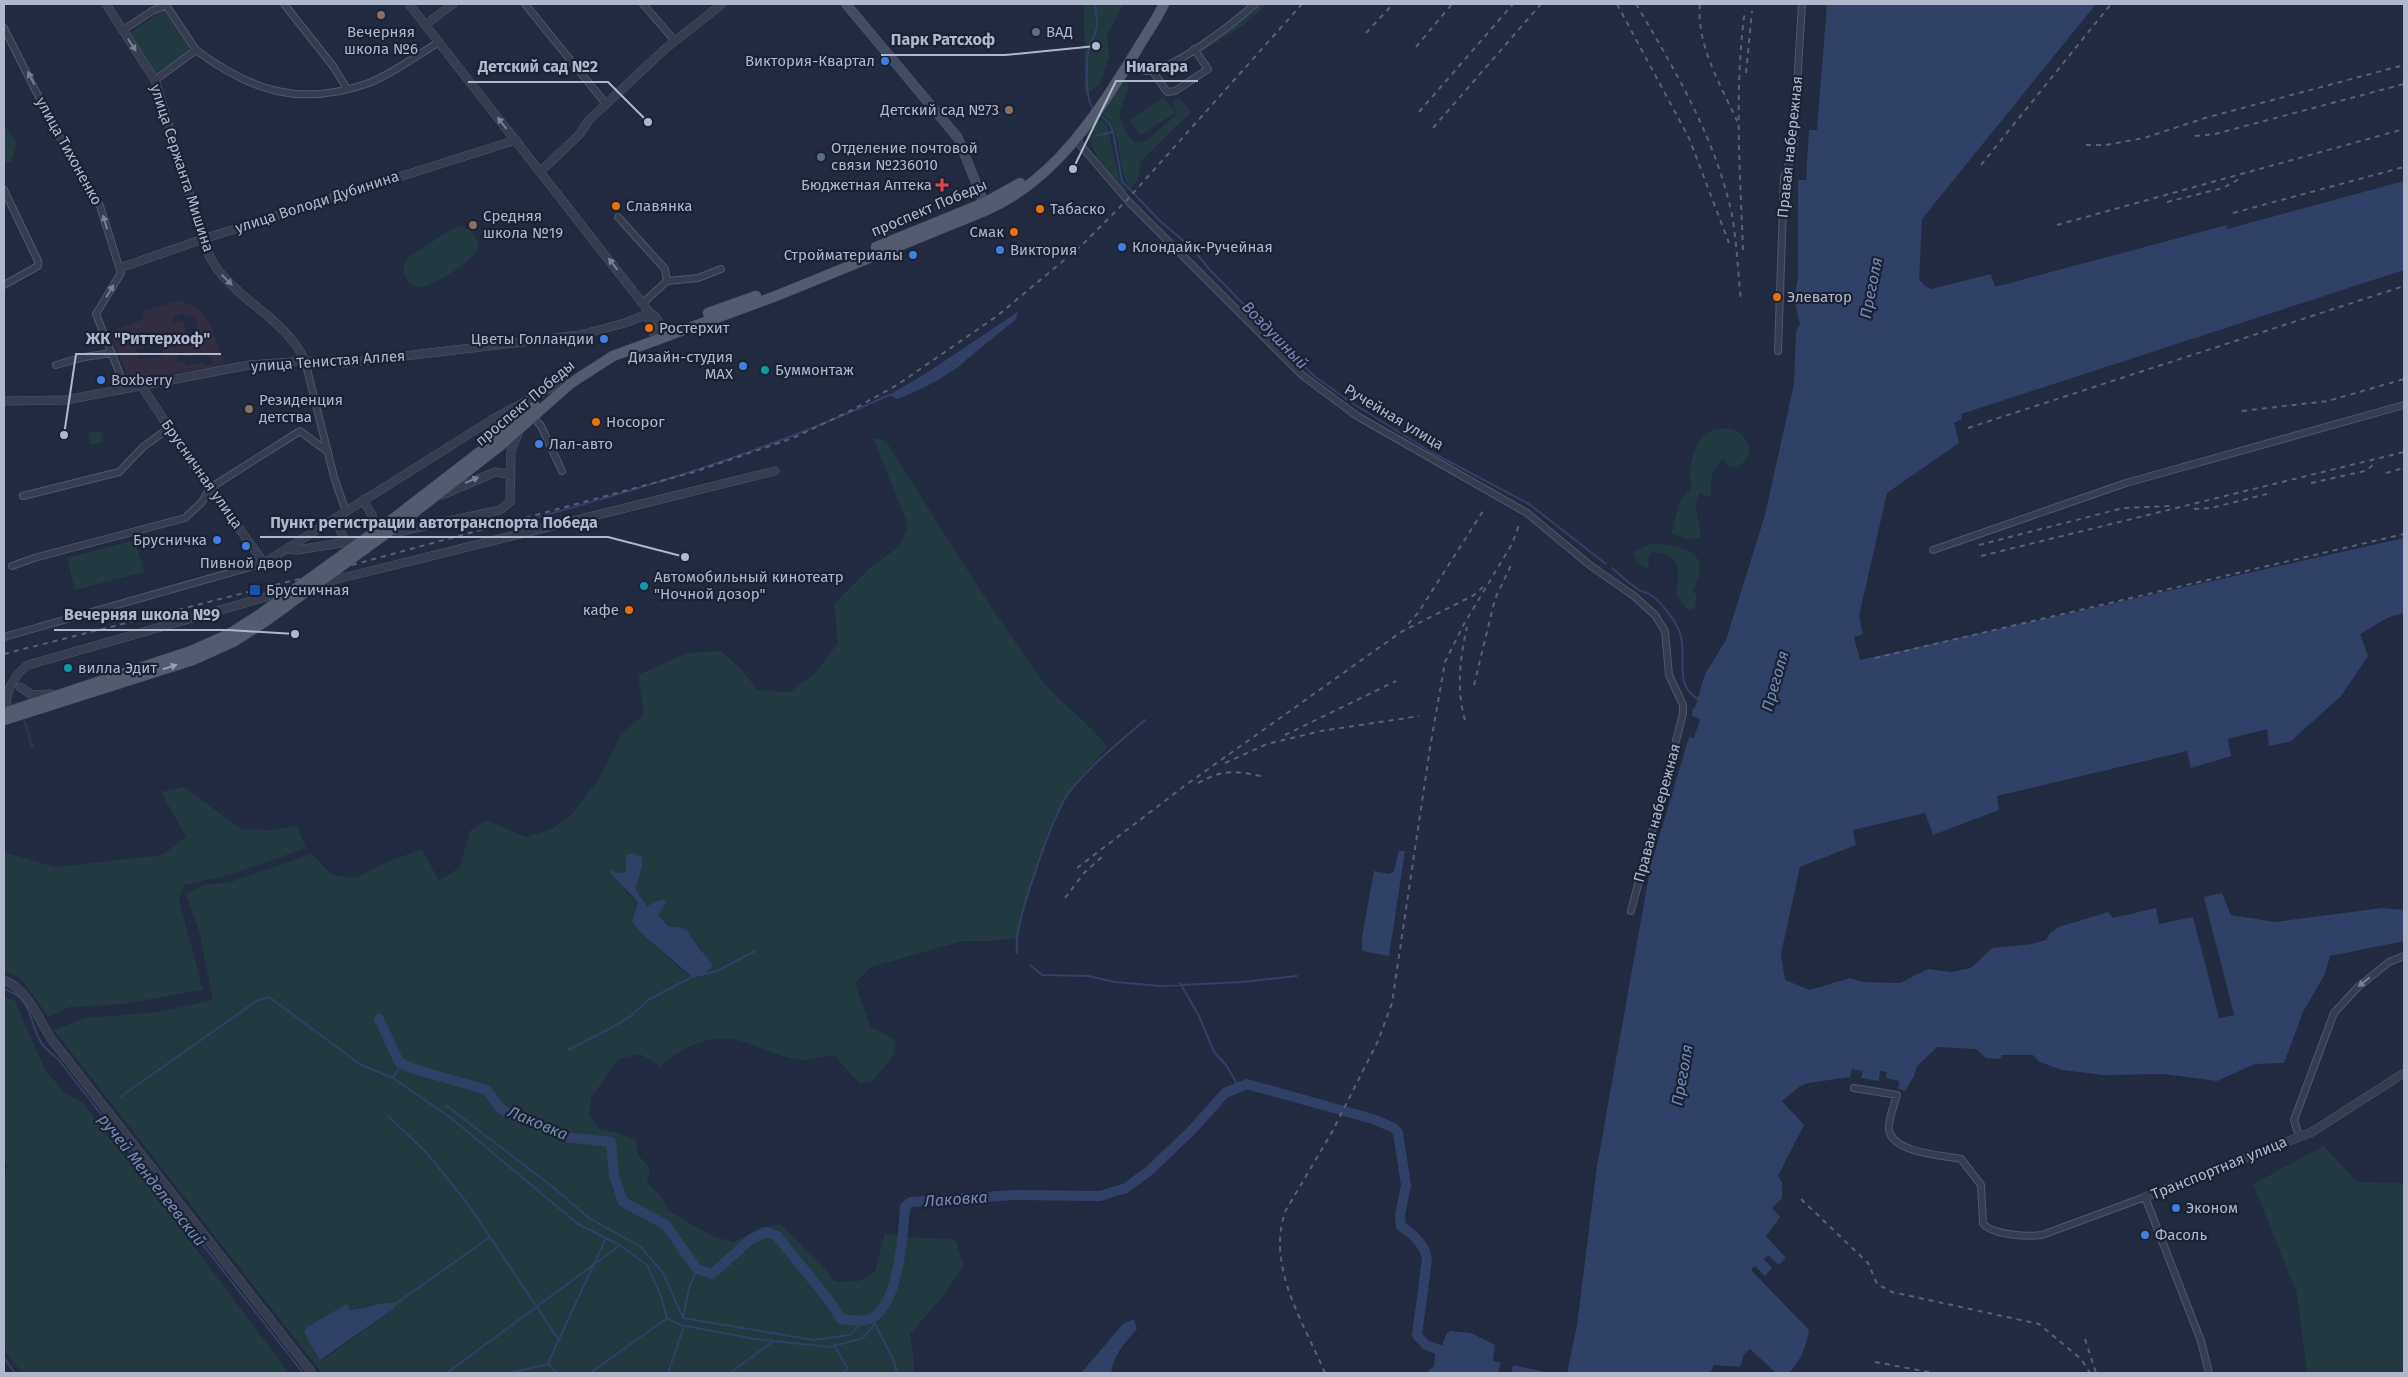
<svg xmlns="http://www.w3.org/2000/svg" width="2408" height="1377" font-family="'Fira Sans',sans-serif">
	<rect width="100%" height="100%" fill="#212a3f"/>
	<path fill="#322e3f" fill-rule="evenodd" d="M180 300 200 310 211 326 225 365 130 381 109 332 144 319 142 311ZM184 313 185 316 195 315 199 339 188 341 184 321 173 323V317ZM161 342 164 356 138 359 136 350ZM184 351 185 356 211 354 213 364 205 366 204 362 186 366 185 362 178 363 176 353Z"/>
	<path fill="#233940" fill-rule="evenodd" d="M1084 4H1123L1107 36 1109 57 1100 84 1085 95Z
		M1259 4H1267L1245 24 1200 53 1197 49 1241 19Z
		M166 8 193 49 155 74 128 34Z
		M1124 78 1129 86 1119 114 1127 135 1136 143 1147 140 1177 114 1173 103 1179 98 1191 112 1140 162 1138 180 1131 188C1112 166 1128 134 1101 113Z
		M1164 97 1175 113 1140 136 1130 120Z
		M1097 117 1107 124 1120 181 1128 190 1125 192 1101 164 1086 134Z
		M4 125 17 143 11 162H4Z
		M461 226 471 230C475 235 479 242 478 248 475 260 428 291 416 287 409 285 406 278 403 272L405 263 409 257 452 229Z
		M1732 428C1752 440 1756 453 1737 468L1728 466 1723 459C1709 473 1712 479 1711 498L1700 493C1691 505 1701 524 1701 538L1687 539 1671 534 1680 500 1692 488C1686 470 1694 439 1712 430 1717 428 1727 429 1732 428Z
		M101 431 103 442 90 445 88 433Z
		M873 438 886 441C936 520 984 600 1039 676 1058 703 1088 720 1107 747 1095 763 1078 777 1068 794 1045 831 1028 895 1017 938L990 941H962L871 967 855 983 870 1026 896 1041 893 1056 872 1082 859 1083 834 1055C824 1056 813 1060 803 1060 782 1059 764 1048 745 1042 714 1032 682 1046 660 1066L640 1054 618 1059 591 1098 589 1115 599 1129 618 1133 636 1140 638 1155 650 1168 647 1183 662 1197 667 1210 714 1237 734 1242 761 1227 781 1225 821 1264 835 1282 859 1281 875 1272 885 1233 903 1237 955 1239 964 1266 943 1296 910 1334 915 1373H322L54 1030 85 1018 159 1012 213 1000 199 931 186 894 204 885 231 882 312 854 332 875 356 878 382 864 422 849 439 881 460 867 470 831 486 820 526 837 552 829 571 815 599 779 621 735 644 714 638 675 687 653 721 651 743 671 757 690 790 692 815 673 838 643 834 604 872 566 900 546 907 528 906 520ZM644 866 637 878 636 890 647 906 666 903 657 915 669 927C691 927 700 949 713 966L692 977 677 966 632 921 638 902 629 895 611 870 617 873ZM347 1305 349 1310 371 1305 395 1308 333 1353 320 1360 304 1333 307 1327Z
		M135 540 144 572 75 590 67 558Z
		M1653 543C1668 546 1700 546 1700 568 1700 575 1695 584 1693 591L1697 596 1695 608 1687 610 1676 595C1679 572 1683 554 1653 552L1648 558 1649 569 1637 563 1633 552Z
		M23 721H26L35 749 31 748Z
		M184 787 241 829 273 830 297 826 306 848 229 875 184 885 179 900 203 990 122 1004 69 1007 49 1017 19 977 4 971V852L55 867 162 855 186 837 161 792Z
		M4 997 15 1001 45 1070 65 1093 82 1102 148 1185 289 1373H22L4 1349V1174L8 1166 4 1160Z
		M2324 1146 2357 1182 2404 1183V1373H2307L2297 1294 2253 1184Z"/>
	<path fill="#314066" d="M1827 4H2096L1922 219 1919 279 1925 286 1931 289 1991 274 1995 287 2227 225V229L2404 181V270L1961 414 1962 419 1954 423 1959 443 1887 493 1859 616 1863 634 1854 637 1860 660 2404 538V613L2389 617 2360 634 2368 656 2341 696 2291 741 2269 746 2267 729 2228 739 2231 756 2191 768 2187 751 1997 796 1999 810 1933 835 1925 813 1853 830 1856 845 1800 867 1781 954 1785 980 1810 990 1850 978 1863 982 1900 983 1928 969 1951 972 1971 968 1992 948 2032 944 2046 940 2050 933 2059 927 2108 912 2113 918 2156 908 2159 924 2193 917 2219 1018 2234 1015 2204 897 2222 893 2231 915 2275 922 2382 908 2404 910V941L2330 956 2325 974 2303 1012 2284 1063 2255 1064 2217 1081 2164 1074 2104 1075 2062 1070 2040 1062 2033 1055H2002L2000 1059 1986 1058 1976 1049 1937 1047 1917 1066 1914 1076 1905 1091 1898 1089 1899 1081 1886 1078 1887 1072 1880 1071 1879 1081 1861 1078 1863 1071 1852 1069 1850 1077 1808 1083 1799 1087 1782 1101 1804 1125 1778 1176 1782 1182V1198L1772 1208 1780 1217 1766 1236 1786 1258 1779 1265 1768 1255 1764 1259 1772 1268 1765 1276 1755 1266 1751 1270 1809 1330C1806 1347 1801 1360 1789 1373H1776L1750 1349 1744 1354 1740 1367 1714 1365 1710 1373H1567L1577 1325 1597 1166 1651 864 1689 737 1694 738 1700 719 1692 716 1693 708H1695L1705 674 1726 640 1765 515 1794 384 1796 332 1800 324 1794 298 1798 279V180H1806L1809 130H1817Z
		M1019 311 1015 320 966 360C956 372 913 394 897 399L889 395 925 374Z
		M1399 851H1405L1389 956 1362 951V937L1374 871 1390 874 1394 871Z
		M634 853 642 857C644 869 637 878 636 890L647 906 663 899 666 903 658 915 669 927H679L686 930 713 966 704 974 692 977 639 931 632 921 638 902 611 874V869L617 873 626 872V855Z
		M386 1303H394L395 1308 320 1360 304 1333 307 1327 347 1304 350 1310Z
		M1134 1319 1137 1329C1125 1342 1113 1356 1111 1373H1081L1123 1324Z
		M1451 1331 1471 1333 1495 1345 1493 1361 1550 1373H1426L1433 1367 1447 1333Z"/>
	<path fill="#212a3f" d="M1501 1361 1514 1364 1511 1373H1498Z"/>
	<g fill="none" stroke-linecap="round" stroke-linejoin="round">
		<path stroke="#314066" stroke-width="2" d="M1094 109C1084 100 1086 58 1090 45 1092 39 1096 33 1097 27 1098 18 1094 12 1096 4
			M1099 114 1109 123 1113 132 1122 181 1160 221 1192 248 1209 269 1314 376 1349 401 1431 452 1529 504 1606 564
			M1096 136 1113 132
			M524 521C651 486 770 450 889 395
			M1612 568C1620 575 1629 584 1639 590 1642 592 1646 592 1649 594 1661 601 1673 618 1679 630 1689 653 1672 685 1698 699
			M1017 953C1017 948 1016 943 1017 938 1020 911 1054 811 1070 791 1092 764 1118 743 1145 720
			M1030 965 1042 975 1088 976 1115 982 1160 986 1242 982 1297 976
			M1180 983 1199 1016 1214 1052 1226 1065 1239 1087
			M4 989C30 997 29 1017 39 1039 43 1048 51 1053 58 1059L303 1373
			M568 1050 611 1028 631 1016 648 1000 692 977 717 971 755 951
			M393 1078 402 1063
			M120 1097 258 1000 269 997 361 1065 393 1078 451 1118 578 1224 620 1245 647 1265 661 1296 667 1318 590 1373
			M447 1106 554 1188 589 1218 641 1247 663 1273 683 1318 689 1288 697 1269
			M388 1116 426 1152 467 1203 559 1340
			M394 1305 490 1237
			M667 1318 680 1325 755 1339 830 1347 863 1338 875 1324
			M683 1318 814 1340 850 1335 863 1321
			M872 1318 894 1361 897 1373
			M835 1347 848 1369 842 1373
			M4 1358 15 1373
			M447 1373 620 1245
			M509 1373 548 1364
			M556 1373 548 1363 606 1238
			M668 1373 684 1326
			M730 1373 772 1342"/>
		<path stroke="#314066" stroke-width="10" d="M379 1019 399 1062 411 1068 487 1090 500 1108 506 1112 565 1137 611 1142 614 1175 623 1202 666 1225 697 1269 712 1274 750 1240 766 1232 777 1236 831 1303 841 1319C851 1320 863 1323 872 1318 899 1303 903 1235 905 1207L911 1202 1014 1195 1100 1196 1126 1188 1150 1170 1192 1130 1225 1093 1247 1084 1373 1119 1394 1128 1398 1133 1406 1185 1400 1215 1401 1226C1413 1234 1425 1245 1427 1259L1417 1335 1426 1345 1440 1350 1439 1373"/>
		<g stroke="#50576a" stroke-width="8">
			<path id="minor" d="M284 4 333 66 347 89
				M525 4 606 104
				M643 4 675 41
				M4 28 55 129 100 206 121 273 96 314 125 387
				M123 30 152 11 166 5 196 50
				M1128 64C1133 66 1141 71 1146 71 1172 72 1235 22 1255 4
				M1152 70 1167 92 1175 91 1208 69 1194 49
				M155 80 196 50C252 92 301 107 369 83 394 73 416 56 439 42
				M1077 141 1129 202 1302 375 1357 416 1527 513 1591 566 1634 596 1655 615 1665 631 1669 675 1683 705V714L1631 911
				M4 190 38 261V266L4 285
				M618 217 665 269 667 281 644 302
				M667 281 698 278 721 269
				M1778 351 1784 178 1793 151 1802 4
				M305 361 334 477 346 512
				M56 365 84 357 112 353
				M533 417 541 426 562 471
				M23 496 119 472 143 447 169 428
				M1933 550 2126 483 2404 405
				M12 566 34 558 185 518 202 502 210 488 300 431 328 452
				M4 637 264 563
				M1854 1088 1897 1095C1894 1105 1888 1120 1889 1130 1893 1153 1942 1155 1961 1159L1981 1185 1983 1223C1991 1235 2028 1237 2042 1235L2145 1197 2201 1341 2209 1373
				M2299 1136 2294 1120 2334 1013 2358 987 2389 962 2404 956"/>
		</g>
		<g stroke="#50576a" stroke-width="9">
			<path id="tertiary" d="M106 4 155 80 205 246C209 254 212 263 218 270 245 305 285 319 305 361
				M409 4 650 313 656 317 666 335
				M425 25 453 4
				M541 171 579 135 589 120 665 49 722 4
				M120 268 203 239 516 140
				M650 313 649 320 655 339
				M141 385 195 467 264 563 490 421 564 380
				M4 401 66 400 249 365 305 361 346 363 580 335 625 323 650 313
				M490 421 498 428 495 439
				M442 495 495 472 508 474 511 478
				M363 500 372 515 374 526
				M336 519 345 542
				M397 532 500 510 510 502 511 451 519 431
				M287 549 297 550 354 541
				M330 581 775 471
				M20 687 32 695 51 694
				M8 711C2 696 15 673 28 665L283 592
				M4 980C29 990 38 1019 52 1040L312 1373
				M2145 1197 2312 1132 2404 1073"/>
		</g>
		<g stroke="#50576a" stroke-width="10">
			<path id="secondary" d="M846 4 958 138 984 203"/>
		</g>
		<g stroke="#3e4658" stroke-width="11">
			<path id="primary" d="M876 247 984 203 1020 183
				M708 313 756 296
				M394 518 495 440 535 406
				M402 522 500 446 571 383 613 356 776 296 987 210C1055 180 1097 114 1135 53 1144 37 1156 21 1164 4
				M4 713 191 651 229 634 256 617
				M4 720 193 660 233 642 266 621"/>
		</g>
		<use href="#minor" stroke="#353d4f" stroke-width="6"/>
		<use href="#tertiary" stroke="#353d4f" stroke-width="8"/>
		<use href="#secondary" stroke="#434b62" stroke-width="9"/>
		<use href="#primary" stroke="#535b6f" stroke-width="10"/>
		<path stroke="#576076" stroke-width="2" stroke-dasharray="5 5" stroke-linecap="butt" d="M1617 4 1689 138 1729 243
			M1636 4C1675 70 1716 139 1732 215 1737 244 1738 273 1741 302
			M1700 4C1696 45 1721 85 1737 121
			M1366 33 1393 4
			M1416 47 1452 4
			M1746 73 1752 11
			M1419 112 1513 4
			M1433 128 1541 4
			M2195 136 2215 134 2404 84
			M2086 145H2106L2144 138 2205 118 2404 65
			M1981 165 2111 4
			M2167 202 2223 188 2241 178
			M2233 213 2404 167
			M2057 225 2404 129
			M1743 250C1740 170 1734 89 1745 10
			M2242 411 2328 401 2404 379
			M1968 428 2404 286
			M2386 473 2404 468
			M2311 483 2365 471 2377 462
			M2194 509 2211 508 2267 494
			M1979 545 2123 508 2171 506
			M1981 556 2404 452
			M352 565 694 472 793 438 852 410 897 385 997 316 1081 246 1127 200 1302 4
			M1408 624 1418 613 1483 511
			M4 654 303 578
			M1875 658 2404 534
			M1474 685 1495 599 1512 563
			M1465 720C1456 689 1460 658 1467 627
			M1285 735 1396 681
			M1225 763 1267 744 1321 731 1419 716
			M1198 783C1224 769 1234 771 1261 776
			M1077 868 1183 787 1401 632 1474 595 1483 587
			M1065 898 1084 873 1105 854
			M1801 1199 1868 1263 1877 1284 1892 1292 2039 1324 2081 1359 2090 1373
			M2085 1339 2096 1373
			M1875 1362 1934 1373
			M1325 1373C1304 1323 1265 1265 1286 1210L1332 1132 1378 1041 1392 1003 1430 748 1445 662 1464 624 1512 544 1519 525"/>
		<g stroke="#3e4658" stroke-width="11" stroke-linecap="butt">
			<path id="primary-bridge" d="M256 617 394 518
				M266 621 402 522"/>
		</g>
		<use href="#primary-bridge" stroke="#535b6f" stroke-width="10"/>
	</g>
	<defs><path id="oneway-solid" d="M-6-.8H1V-3.2L6.5 0L1 3.2V.8H-6Z" transform="scale(1.25)"/></defs>
	<g fill="#798093">
		<use href="#oneway-solid" transform="translate(132 45) rotate(57)"/>
		<use href="#oneway-solid" transform="translate(31 78) rotate(-117)"/>
		<use href="#oneway-solid" transform="translate(502 123) rotate(-128)"/>
		<use href="#oneway-solid" transform="translate(105 222) rotate(-107)"/>
		<use href="#oneway-solid" transform="translate(613 264) rotate(-128)"/>
		<use href="#oneway-solid" transform="translate(227 280) rotate(45)"/>
		<use href="#oneway-solid" transform="translate(110 291) rotate(-59)"/>
		<use href="#oneway-solid" transform="translate(472 480) rotate(-24)"/>
		<use href="#oneway-solid" transform="translate(2364 982) rotate(141)"/>
	</g>
	<use fill="#9aa0b3" href="#oneway-solid" transform="translate(170 667) rotate(-18)"/>
	<g fill="#8d6e63" stroke="#1a2234" stroke-width="2">
		<circle cx="381" cy="15" r="5"/>
		<circle cx="1009" cy="110" r="5"/>
		<circle cx="473" cy="225" r="5"/>
		<circle cx="249" cy="409" r="5"/>
	</g>
	<g fill="#5c6f8a" stroke="#1a2234" stroke-width="2">
		<circle cx="1036" cy="32" r="5"/>
		<circle cx="821" cy="157" r="5"/>
	</g>
	<g fill="#3f7fe0" stroke="#1a2234" stroke-width="2">
		<circle cx="885" cy="61" r="5"/>
		<circle cx="1122" cy="247" r="5"/>
		<circle cx="1000" cy="250" r="5"/>
		<circle cx="913" cy="255" r="5"/>
		<circle cx="604" cy="339" r="5"/>
		<circle cx="743" cy="366" r="5"/>
		<circle cx="101" cy="380" r="5"/>
		<circle cx="539" cy="444" r="5"/>
		<circle cx="217" cy="540" r="5"/>
		<circle cx="246" cy="546" r="5"/>
		<circle cx="2176" cy="1208" r="5"/>
		<circle cx="2145" cy="1235" r="5"/>
	</g>
	<path fill="#e0444e" stroke="#1a2234" stroke-width="2" d="M939.5 177.5h5v5h5v5h-5v5h-5v-5h-5v-5h5z"/>
	<g fill="#e8710a" stroke="#1a2234" stroke-width="2">
		<circle cx="616" cy="206" r="5"/>
		<circle cx="1040" cy="209" r="5"/>
		<circle cx="1014" cy="232" r="5"/>
		<circle cx="1777" cy="297" r="5"/>
		<circle cx="649" cy="328" r="5"/>
		<circle cx="596" cy="422" r="5"/>
		<circle cx="629" cy="610" r="5"/>
	</g>
	<g fill="#0f9aa8" stroke="#1a2234" stroke-width="2">
		<circle cx="765" cy="370" r="5"/>
		<circle cx="644" cy="586" r="5"/>
		<circle cx="68" cy="668" r="5"/>
	</g>
	<rect fill="#1a4fb4" stroke="#1a2234" stroke-width="2" x="249" y="584" width="12" height="12" rx="2.5"/>
	<g text-anchor="middle" dominant-baseline="central" stroke-width="4.5" stroke-linejoin="round" paint-order="stroke">
		<g font-size="15" fill="#b1b7ca" stroke="#1a2234" text-anchor="start">
			<text x="381" y="32" text-anchor="middle">Вечерняя<tspan x="381" dy="17">школа №6</tspan></text>
			<text x="1046" y="32">ВАД</text>
			<text x="875" y="61" text-anchor="end">Виктория-Квартал</text>
			<text x="999" y="110" text-anchor="end">Детский сад №73</text>
			<text x="831" y="148">Отделение почтовой<tspan x="831" dy="17">связи №236010</tspan></text>
			<text x="932" y="185" text-anchor="end">Бюджетная Аптека</text>
			<text x="626" y="206">Славянка</text>
			<text x="1050" y="209">Табаско</text>
			<text x="483" y="216">Средняя<tspan x="483" dy="17">школа №19</tspan></text>
			<text x="1004" y="232" text-anchor="end">Смак</text>
			<text x="1132" y="247">Клондайк-Ручейная</text>
			<text x="1010" y="250">Виктория</text>
			<text x="903" y="255" text-anchor="end">Стройматериалы</text>
			<text x="1787" y="297">Элеватор</text>
			<text x="659" y="328">Ростерхит</text>
			<text x="594" y="339" text-anchor="end">Цветы Голландии</text>
			<text x="733" y="357" text-anchor="end">Дизайн-студия<tspan x="733" dy="17">МAX</tspan></text>
			<text x="775" y="370">Буммонтаж</text>
			<text x="111" y="380">Boxberry</text>
			<text x="259" y="400">Резиденция<tspan x="259" dy="17">детства</tspan></text>
			<text x="606" y="422">Носорог</text>
			<text x="549" y="444">Лал-авто</text>
			<text x="207" y="540" text-anchor="end">Брусничка</text>
			<text x="246" y="563" text-anchor="middle">Пивной двор</text>
			<text x="654" y="577">Автомобильный кинотеатр<tspan x="654" dy="17">"Ночной дозор"</tspan></text>
			<text x="266" y="590">Брусничная</text>
			<text x="619" y="610" text-anchor="end">кафе</text>
			<text x="78" y="668">вилла Эдит</text>
			<text x="2186" y="1208">Эконом</text>
			<text x="2155" y="1235">Фасоль</text>
		</g>
		<g font-size="15" fill="#b1b7ca" stroke="#1a2234">
			<text transform="translate(1790 147) rotate(-84)">Правая набережная</text>
			<text transform="translate(69 151) rotate(61)">улица Тихоненко</text>
			<text transform="translate(182 168) rotate(72)">улица Сержанта Мишина</text>
			<text transform="translate(317 202) rotate(-18)">улица Володи Дубинина</text>
			<text transform="translate(929 208) rotate(-23)">проспект Победы</text>
			<text transform="translate(328 361) rotate(-4)">улица Тенистая Аллея</text>
			<text transform="translate(525 403) rotate(-40)">проспект Победы</text>
			<text transform="translate(1394 417) rotate(31)">Ручейная улица</text>
			<text transform="translate(202 474) rotate(55)">Брусничная улица</text>
			<text transform="translate(1657 813) rotate(-75)">Правая набережная</text>
			<text transform="translate(2219 1168) rotate(-22)">Транспортная улица</text>
		</g>
		<g font-size="16" font-style="italic" fill="#7589b5" stroke="#1a2234">
			<text transform="translate(1871 288) rotate(-79)">Преголя</text>
			<text transform="translate(1275 335) rotate(46)">Воздушный</text>
			<text transform="translate(1775 681) rotate(-74)">Преголя</text>
			<text transform="translate(1682 1075) rotate(-80)">Преголя</text>
			<text transform="translate(538 1123) rotate(23)">Лаковка</text>
			<text transform="translate(152 1180) rotate(52)">ручей Менделеевский</text>
			<text transform="translate(956 1199) rotate(-4)">Лаковка</text>
		</g>
	</g>
	<path fill="none" stroke="#b1b7ca" stroke-width="2" d="M1096 46L1005 55H881M1073 169L1116 81H1198M648 122L608 82H468M64 435L76 354H221M685 557L608 537H260M295 634L229 630H54"/>
	<g fill="#b1b7ca" stroke="#1a2234" stroke-width="2">
		<circle cx="1096" cy="46" r="5"/>
		<circle cx="1073" cy="169" r="5"/>
		<circle cx="648" cy="122" r="5"/>
		<circle cx="64" cy="435" r="5"/>
		<circle cx="685" cy="557" r="5"/>
		<circle cx="295" cy="634" r="5"/>
	</g>
	<g font-size="16" text-anchor="middle" font-weight="bold" fill="#b1b7ca" stroke="#1a2234" stroke-width="4.5" stroke-linejoin="round" paint-order="stroke">
		<text x="943" y="45">Парк Ратсхоф</text>
		<text x="1157" y="72">Ниагара</text>
		<text x="538" y="72">Детский сад №2</text>
		<text x="148" y="344">ЖК "Риттерхоф"</text>
		<text x="434" y="528">Пункт регистрации автотранспорта Победа</text>
		<text x="142" y="620">Вечерняя школа №9</text>
	</g>
	<rect width="2408" height="1377" fill="none" stroke="#b1b7ca" stroke-width="10"/>
</svg>
